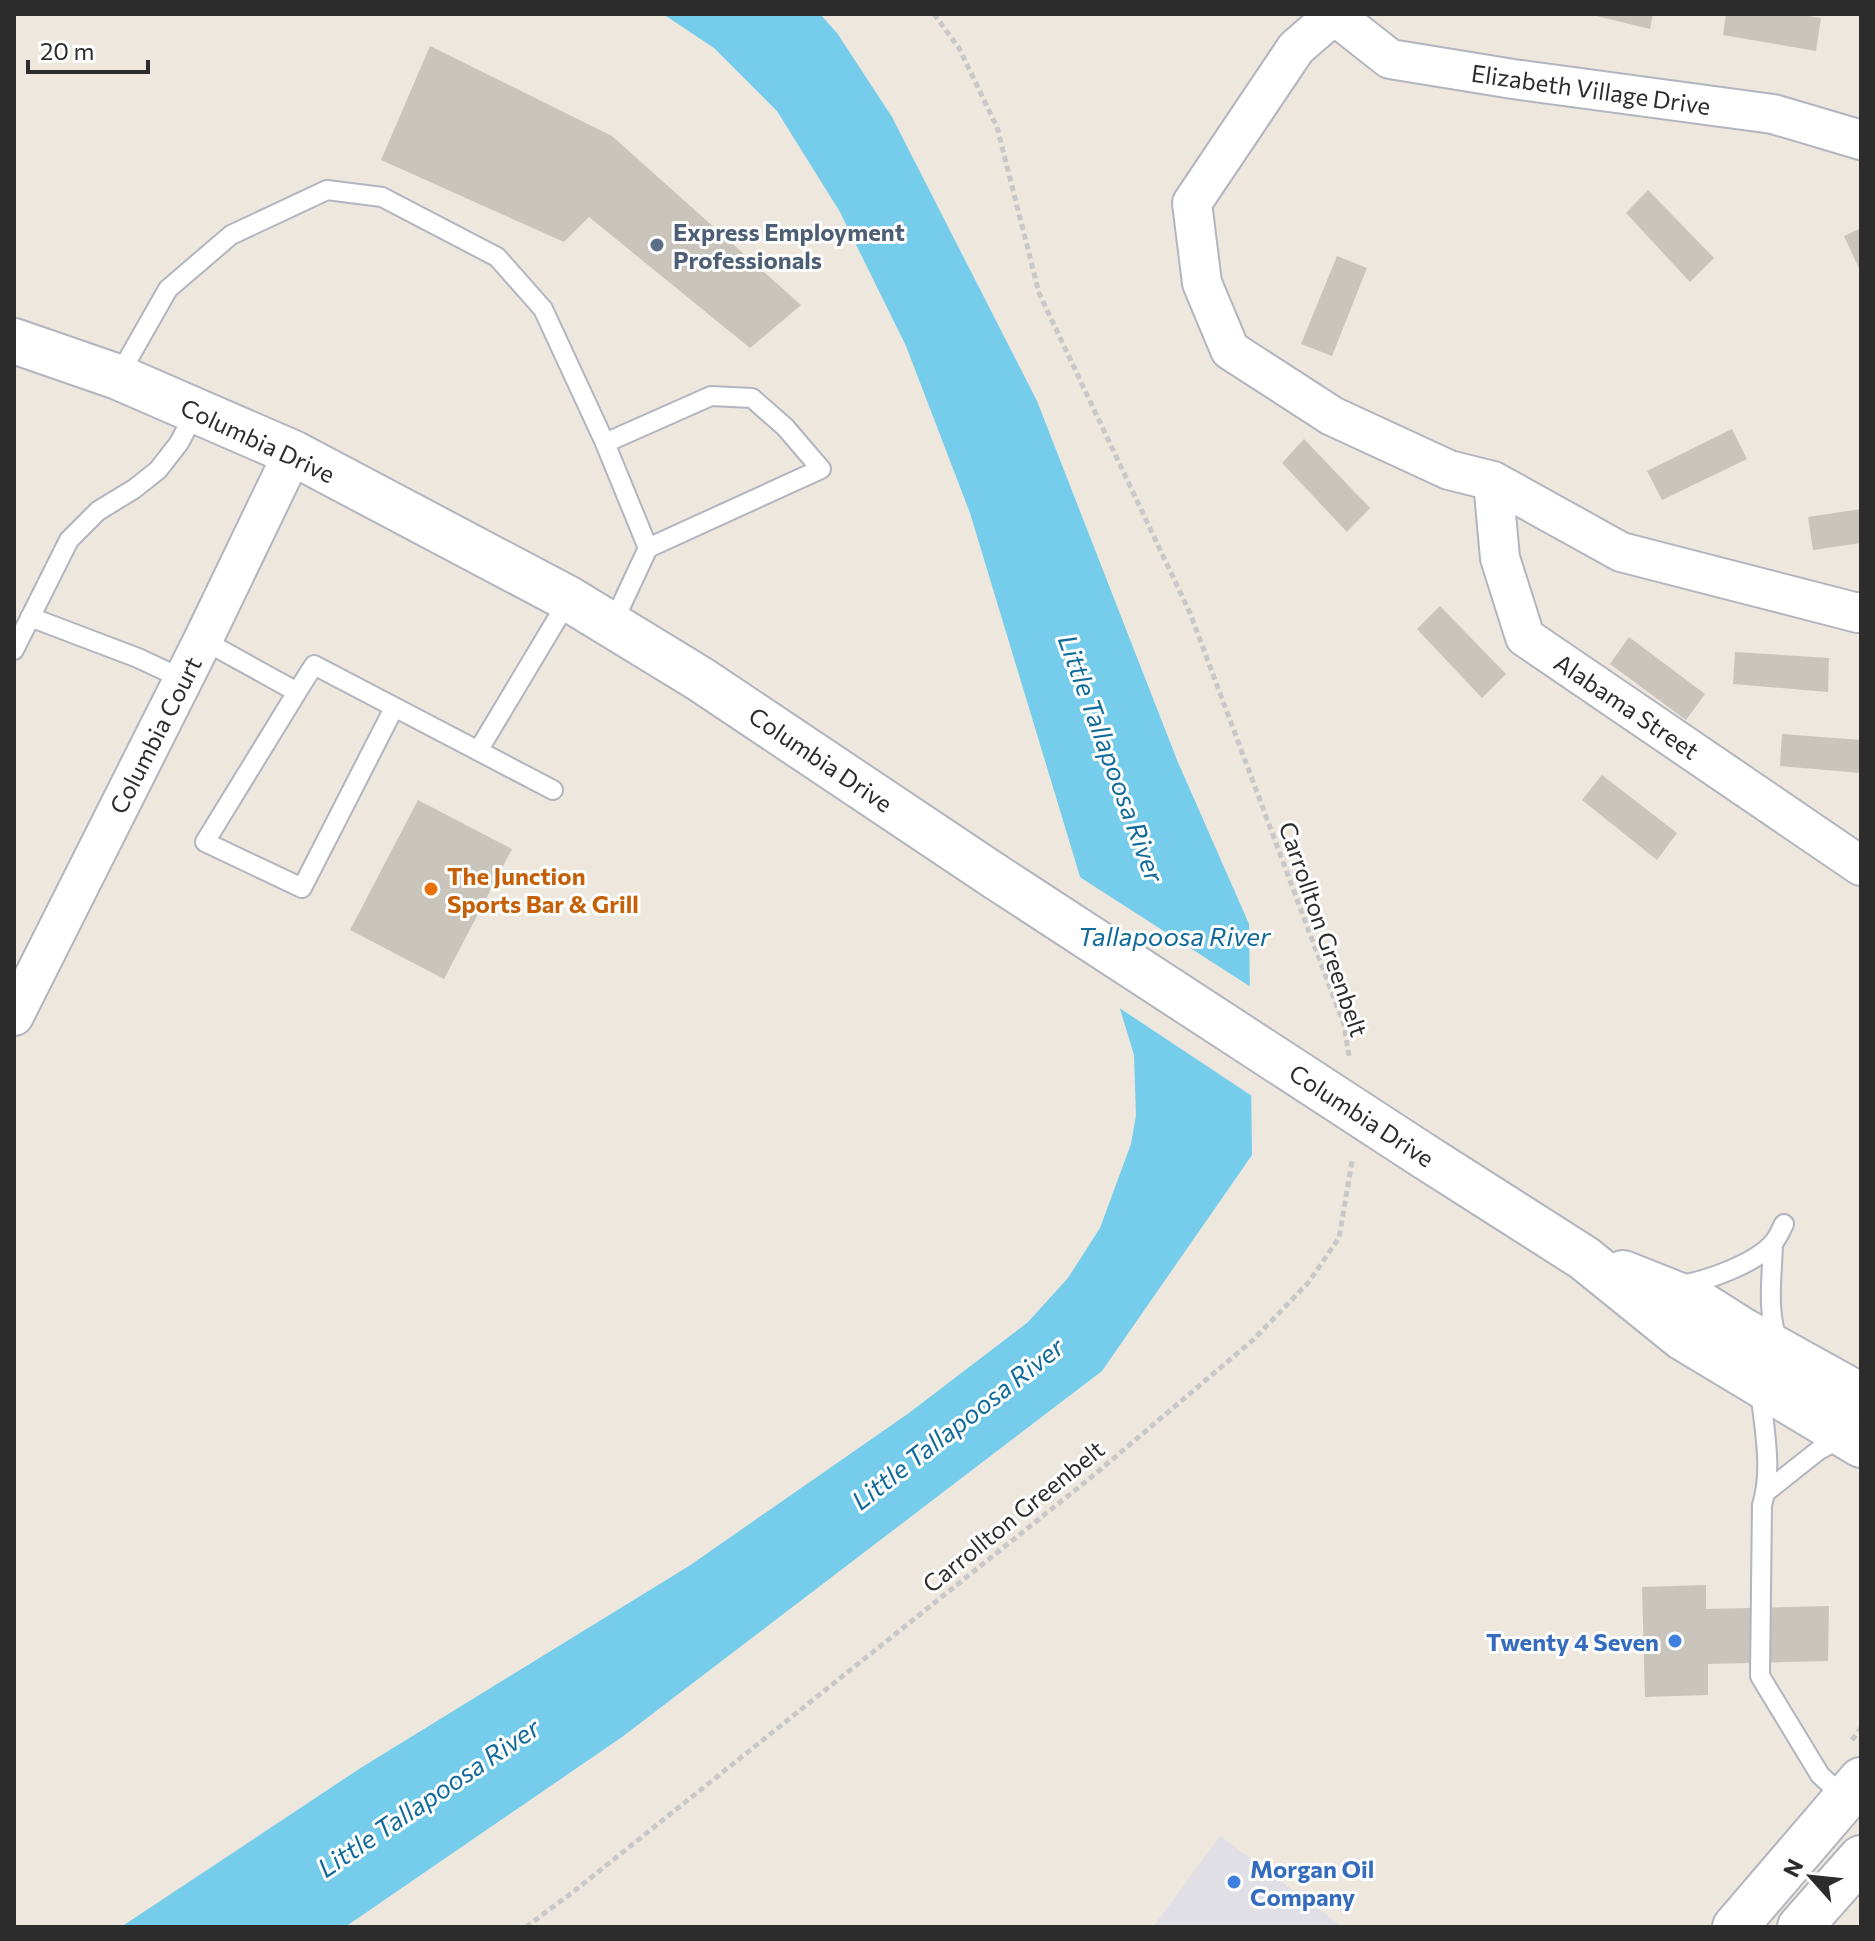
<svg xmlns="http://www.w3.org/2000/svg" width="1875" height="1941" font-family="Commissioner,sans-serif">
	<rect width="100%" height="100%" fill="#ede7de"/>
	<path fill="#e1dfe6" d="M1220 1836 1343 1927H1153Z"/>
	<path fill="#75cceb" d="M663 14H820L837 33 892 117 1037 401 1177 760 1249 924 1252 1155 1102 1371 622 1737 345 1927H121L359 1769 689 1566 909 1413 1028 1322 1068 1278 1100 1228 1131 1144 1136 1115 1134 1055 970 513 906 346 840 212 777 111 714 48Z"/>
	<path fill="#ede7de" d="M1075 874 1254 989 1255 1098 1115 1005Z"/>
	<path fill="#c9c5bd" d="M1588 14H1653L1650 29Z
		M1726 14H1795L1821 18 1816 51 1723 35Z
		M430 46 612 136 801 305 750 348 589 217 564 242 381 160Z
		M1648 190 1714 258 1690 282 1626 213Z
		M1861 228V273L1844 236Z
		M1337 256 1367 268 1332 356 1301 344Z
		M1732 429 1747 459 1662 500 1647 471Z
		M1304 439 1370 508 1347 532 1282 463Z
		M1861 509V543L1813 550 1808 517Z
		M1440 606 1506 674 1482 698 1417 629Z
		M1629 637 1705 694 1686 720 1610 664Z
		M1735 652 1829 658 1828 692 1733 684Z
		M1782 734 1861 740V773L1780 766Z
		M1602 775 1677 833 1657 860 1582 800Z
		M418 800 512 849 444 979 350 930Z
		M1706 1585V1609L1829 1606 1828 1661 1708 1664V1695L1645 1697 1642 1587Z"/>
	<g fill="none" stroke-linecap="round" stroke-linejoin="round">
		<g stroke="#b2b5bf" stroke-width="22">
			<path id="lane" d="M118 377 168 289 231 235 327 190 382 197 497 257 543 309 605 443 648 548 612 625
				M605 443 711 396 752 398 785 427 821 469 648 548
				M30 617 138 658 183 679
				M203 640 297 692 314 665 553 790
				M14 650 69 540 98 511 134 489 158 470 179 443 196 411
				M297 692 205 842 302 888 394 708
				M478 751 569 599
				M1773 1244C1772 1278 1766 1312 1779 1344
				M1680 1285C1707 1281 1757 1263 1774 1242 1778 1237 1781 1230 1784 1224
				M1760 1390C1764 1427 1773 1470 1762 1505L1760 1676 1820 1775 1846 1799
				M1766 1492 1819 1450 1842 1438"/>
		</g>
		<g stroke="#b2b5bf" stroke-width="42">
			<path id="street" d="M1334 15 1296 48 1192 203 1202 283 1230 350 1332 416 1449 470 1493 481 1621 552 1858 613 1861 612
				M1334 15 1390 59 1513 79 1773 114 1861 140
				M1493 481 1500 558 1525 637 1861 866
				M14 1016 203 640 293 453"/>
		</g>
		<g stroke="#b2b5bf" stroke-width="48">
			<path id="secondary" d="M14 341 118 377 293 453 569 599 700 679 993 875
				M1424 1156 1584 1258 1683 1338 1861 1445
				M1623 1273 1701 1304 1742 1330 1861 1396
				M1735 1927 1861 1780
				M1800 1927 1861 1858"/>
		</g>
		<path stroke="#c8c8c8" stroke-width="5" stroke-dasharray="6 4" stroke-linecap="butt" d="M934 14 959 48 997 127 1039 293 1190 613 1344 1025 1349 1056
			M1852 1740 1861 1728
			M526 1927 573 1892 1094 1475 1253 1340 1308 1283 1339 1238 1352 1161"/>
		<use href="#lane" stroke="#fff" stroke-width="18"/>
		<use href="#street" stroke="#fff" stroke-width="38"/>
		<use href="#secondary" stroke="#fff" stroke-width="44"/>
		<g stroke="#b2b5bf" stroke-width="48" stroke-linecap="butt">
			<path id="secondary-bridge" d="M993 875 1424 1156"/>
		</g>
		<use href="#secondary-bridge" stroke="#fff" stroke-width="44"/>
	</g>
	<circle fill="#5c6f8a" stroke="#fff" stroke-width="3" cx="657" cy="245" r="8"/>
	<circle fill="#e8710a" stroke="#fff" stroke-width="3" cx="431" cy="889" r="8"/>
	<g fill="#3f7fe0" stroke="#fff" stroke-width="3">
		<circle cx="1675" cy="1641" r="8"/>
		<circle cx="1234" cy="1882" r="8"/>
	</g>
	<g text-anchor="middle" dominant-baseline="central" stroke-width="6" stroke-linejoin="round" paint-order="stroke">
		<g font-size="24" fill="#2c2c2c" stroke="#fff">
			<text transform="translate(1591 89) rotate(8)">Elizabeth Village Drive</text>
			<text transform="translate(258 440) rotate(25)">Columbia Drive</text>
			<text transform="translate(1627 706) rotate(34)">Alabama Street</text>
			<text transform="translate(155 735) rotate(-63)">Columbia Court</text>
			<text transform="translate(821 759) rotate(34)">Columbia Drive</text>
			<text transform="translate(1324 929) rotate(71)">Carrollton Greenbelt</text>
			<text transform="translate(1362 1115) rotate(33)">Columbia Drive</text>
			<text transform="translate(1013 1516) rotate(-39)">Carrollton Greenbelt</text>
		</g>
		<g font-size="24" font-weight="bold" fill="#4e5e75" stroke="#fff" text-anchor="start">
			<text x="673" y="231">Express Employment<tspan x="673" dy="28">Professionals</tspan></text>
		</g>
		<g font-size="24" font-weight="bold" fill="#c56008" stroke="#fff" text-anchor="start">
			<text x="447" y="875">The Junction<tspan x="447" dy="28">Sports Bar &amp; Grill</tspan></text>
		</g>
		<g font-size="24" font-weight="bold" fill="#366cbe" stroke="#fff" text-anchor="end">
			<text x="1659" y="1641">Twenty 4 Seven</text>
			<text x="1250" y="1868" text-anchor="start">Morgan Oil<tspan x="1250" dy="28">Company</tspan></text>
		</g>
		<g font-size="26" font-style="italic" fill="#116b9a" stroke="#fff">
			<text transform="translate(1112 758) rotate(70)">Little Tallapoosa River</text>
			<text x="1174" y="935">Tallapoosa River</text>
			<text transform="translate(957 1423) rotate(-38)">Little Tallapoosa River</text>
			<text transform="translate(428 1797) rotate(-34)">Little Tallapoosa River</text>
		</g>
	</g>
	<rect width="1875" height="1941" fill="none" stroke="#2c2c2c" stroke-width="32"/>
	<g transform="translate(1811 1877) rotate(297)" stroke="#ffffff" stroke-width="6" paint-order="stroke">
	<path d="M0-6L14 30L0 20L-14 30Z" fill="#2c2c2c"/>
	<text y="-12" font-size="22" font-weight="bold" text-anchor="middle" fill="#2c2c2c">N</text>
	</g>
	<path d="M28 60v12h120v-12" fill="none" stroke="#2c2c2c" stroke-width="4"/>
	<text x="40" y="60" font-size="24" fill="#2c2c2c" stroke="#ffffff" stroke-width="6" paint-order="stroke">20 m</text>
</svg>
